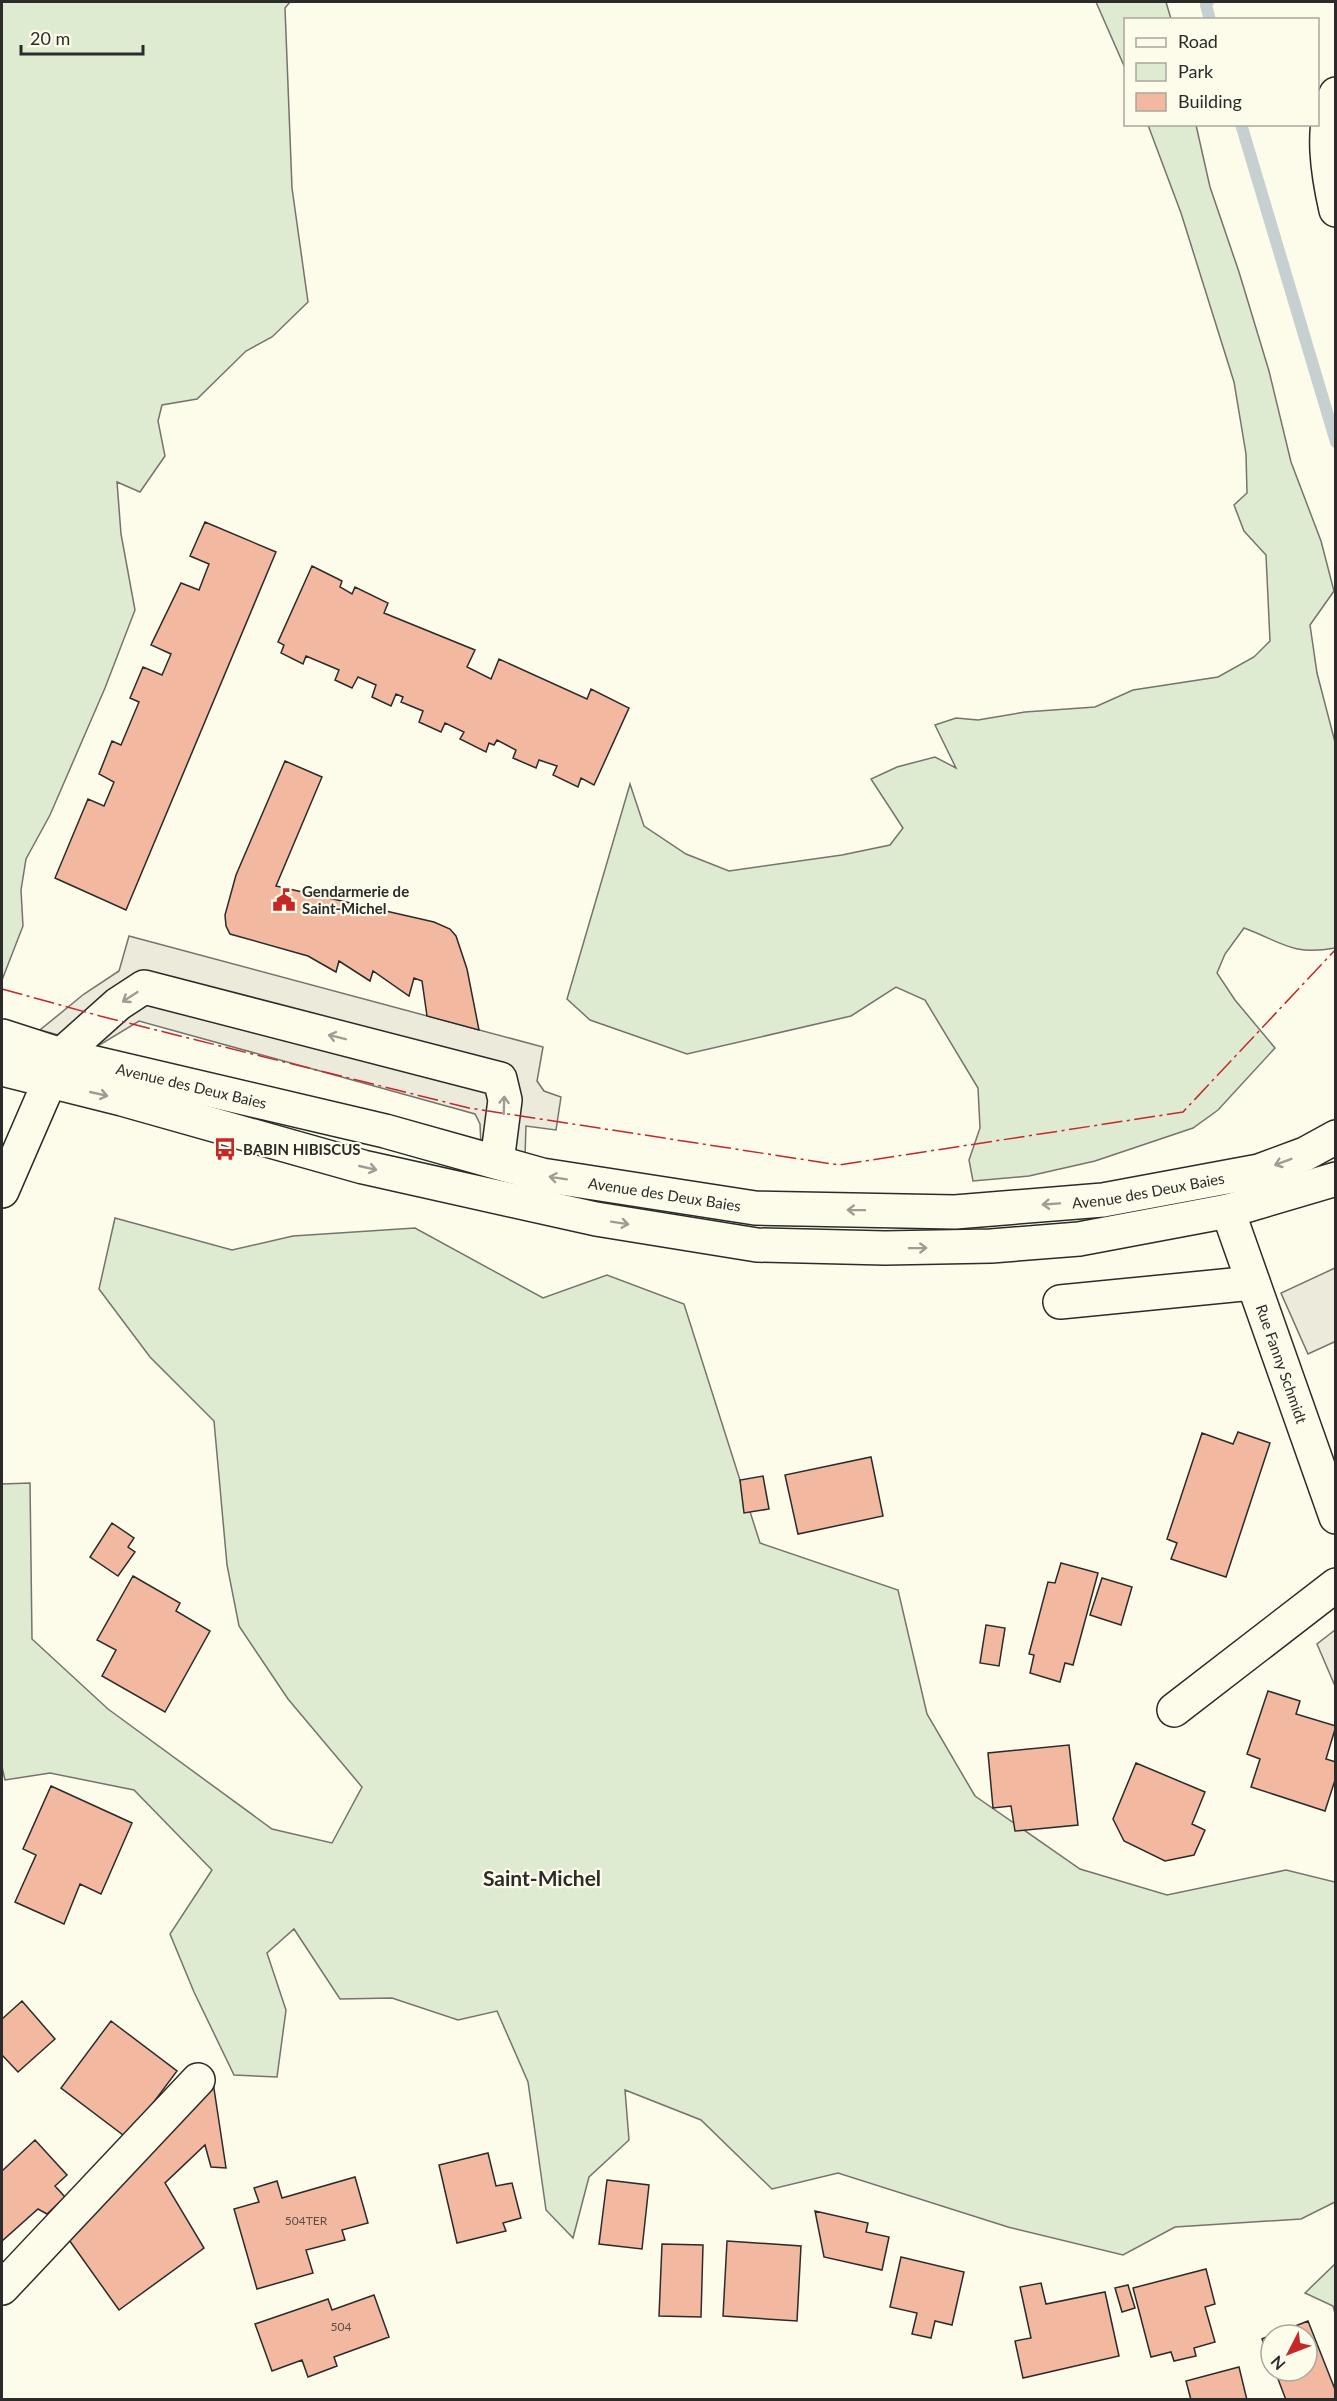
<svg xmlns="http://www.w3.org/2000/svg" width="1337" height="2401" font-family="Lato,sans-serif">
	<rect width="100%" height="100%" fill="#fdfbea"/>
	<path fill="#deebd1" stroke="#74746e" stroke-width="1.5" d="M2 2H290L285 8 292 188 308 302 272 337 246 351 197 399 162 405 158 421 165 456 140 492 117 482 121 534 135 610 105 688 50 815 26 859 21 890 23 926 2 980Z
		M1096 2H1166L1171 19 1126 20 1125 68Z
		M1148 125H1196L1210 187 1239 272 1269 371 1291 462 1321 541 1334 591 1310 625 1317 673 1335 742V948C1292 956 1282 942 1244 928L1225 954 1217 973 1235 1000 1275 1048 1218 1110 1193 1128 1095 1161 1029 1176 973 1181 969 1160 980 1128 978 1088 925 1000 896 987 851 1016 687 1054 590 1020 567 999 630 784 644 826 686 854 729 871 842 855 890 845 903 828 871 779 897 767 935 757 956 768 935 725 956 718 978 720 1025 712 1095 707 1133 690 1218 677 1254 657 1270 641 1266 555 1244 531 1234 505 1247 493 1246 454 1234 382 1181 213Z
		M115 1218 232 1250 293 1236 415 1228 543 1298 607 1275 684 1304 760 1543 898 1590 927 1714 975 1796 1080 1869 1167 1895 1286 1870 1335 1882V2202L1301 2219 1175 2227 1123 2255 1008 2227 838 2173 772 2189 701 2120 625 2090 629 2140 589 2177 573 2238 546 2210 528 2082 497 2011 458 2020 392 1998 340 1999 294 1929 267 1953 286 2010 277 2077 234 2075 194 1992 170 1934 212 1870 134 1790 50 1773 5 1780 2 1767V1484L30 1483 32 1639 108 1709 272 1829 332 1843 362 1787 288 1699 239 1626 227 1565 214 1421 150 1357 99 1289Z
		M1335 2264V2313L1333 2306 1305 2293Z"/>
	<path fill="#eceadb" stroke="#74746e" stroke-width="1.5" d="M129 936 543 1047 537 1081 544 1091 561 1097 556 1130 526 1126 525 1156 481 1146 480 1124 475 1114 139 1021 98 1046 40 1030 84 994 119 971Z
		M1335 1268V1344L1334 1342 1308 1354 1281 1293Z
		M1335 1630V1686L1317 1644Z"/>
	<g fill="none" stroke-linecap="round" stroke-linejoin="round">
		<path stroke="#c7d0d0" stroke-width="12" d="M1208 2 1206 5 1210 20
			M1241 124 1336 442"/>
	</g>
	<path fill="#f2b8a0" stroke="#2b2b2b" stroke-width="1.5" d="M205 522 276 552 126 910 55 878 88 799 104 806 114 782 99 774 112 741 121 745 139 702 130 698 143 667 162 675 171 654 151 645 181 583 199 590 209 564 190 556Z
		M312 566 342 581 340 587 352 594 355 587 388 603 384 613 475 650 467 667 491 679 499 659 587 699 591 689 629 708 594 785 581 778 578 787 553 775 557 766 539 760 536 768 513 758 516 750 497 740 494 745 489 743 486 752 460 739 464 732 445 723 441 732 419 722 423 711 401 702 403 697 396 694 391 706 372 697 376 685 358 677 352 688 335 680 339 670 306 656 303 664 281 653 284 645 278 642Z
		M285 761 322 777 276 886 434 922 450 929 456 936 467 969 479 1030 427 1016 422 981 414 978 409 996 373 971 370 981 339 961 336 972 308 956 230 934 226 926 225 915 236 875Z
		M1238 1432 1270 1443 1226 1577 1171 1559 1177 1543 1167 1539 1202 1433 1233 1444Z
		M871 1457 883 1516 798 1534 785 1475Z
		M763 1476 769 1509 744 1513 740 1480Z
		M112 1523 134 1538 128 1547 135 1552 118 1576 90 1557Z
		M1061 1563 1098 1573 1073 1665 1065 1663 1060 1682 1030 1673 1034 1655 1029 1654 1048 1582 1055 1583Z
		M133 1576 180 1603 176 1611 210 1631 165 1712 102 1676 116 1650 97 1640Z
		M1102 1578 1132 1587 1121 1625 1090 1615Z
		M986 1625 1005 1628 999 1666 980 1663Z
		M1268 1691 1300 1701 1296 1714 1336 1726 1326 1759 1336 1762V1777L1325 1811 1251 1787 1260 1759 1247 1754Z
		M1069 1745 1078 1825 1015 1831 1011 1806 993 1808 988 1753Z
		M1136 1763 1205 1792 1192 1824 1205 1830 1194 1855 1165 1861 1124 1841 1113 1819Z
		M51 1786 132 1823 101 1894 80 1884 64 1924 15 1902 36 1855 23 1849Z
		M22 2001 55 2039 18 2072 2 2055V2019Z
		M111 2021 177 2071 127 2138 61 2088Z
		M213 2082 226 2168 211 2167 205 2145 165 2183 204 2248 119 2310 67 2237Z
		M35 2140 67 2175 55 2186 65 2197 47 2214 38 2209 2 2241V2171Z
		M488 2153 496 2186 512 2183 521 2218 503 2223 506 2231 457 2243 439 2165Z
		M355 2177 368 2223 342 2230 345 2240 306 2250 313 2273 257 2289 234 2209 259 2202 254 2188 277 2181 282 2198Z
		M607 2180 649 2185 642 2249 599 2244Z
		M815 2211 868 2223 866 2232 889 2237 882 2270 824 2257Z
		M727 2241 801 2246 797 2321 723 2316Z
		M662 2244 703 2245 701 2317 659 2316Z
		M901 2257 964 2272 952 2325 935 2321 931 2338 912 2334 917 2313 890 2307Z
		M1206 2269 1215 2304 1205 2307 1215 2342 1194 2348 1196 2356 1174 2361 1171 2352 1151 2357 1133 2288Z
		M1041 2283 1046 2304 1105 2292 1119 2356 1023 2378 1015 2341 1031 2338 1020 2287Z
		M1128 2285 1135 2308 1122 2312 1115 2288Z
		M374 2295 389 2337 334 2357 337 2366 308 2377 302 2360 272 2371 255 2324 328 2299 332 2310Z
		M1308 2321 1336 2392V2400H1286L1275 2371H1307V2335H1272Z
		M1271 2335V2361L1262 2339Z
		M1239 2367 1247 2400H1191L1186 2381Z"/>
	<g fill="none" stroke-linecap="round" stroke-linejoin="round">
		<g stroke="#2b2b2b" stroke-width="36">
			<g id="minor">
				<path d="M1336 94C1320 127 1328 175 1336 210"/>
				<path d="M2 1191 61 1055 118 1004 144 987 500 1079 505 1100 497 1162"/>
				<path id="s1" d="M1228 1211 1336 1517"/>
				<path d="M1060 1302 1253 1283"/>
				<path d="M1174 1710 1336 1585"/>
				<path d="M2 2288 198 2080"/>
			</g>
		</g>
		<g stroke="#2b2b2b" stroke-width="36">
			<g id="major">
				<path id="s2" d="M2 1036 61 1055 385 1131 542 1175 755 1208 955 1212 1103 1200 1259 1171 1305 1154 1336 1137"/>
				<path d="M2 1069 122 1099 363 1167 596 1219 757 1245 885 1248 991 1246 1079 1239 1228 1211 1336 1179"/>
			</g>
		</g>
		<use href="#minor" stroke="#fdfbea" stroke-width="33"/>
		<use href="#major" stroke="#fdfbea" stroke-width="33"/>
		<path stroke="#c62828" stroke-width="1.5" stroke-dasharray="21 4.5 3 4.5" stroke-linecap="butt" d="M2 989 100 1016 469 1108 839 1165 1183 1112 1336 949"/>
	</g>
	<defs><path id="oneway-shaft" d="M-6 0H5M1.5-3L5.5 0L1.5 3" fill="none" stroke-width="1.6" stroke-linecap="round" stroke-linejoin="round" transform="scale(1.5)"/></defs>
	<g stroke="#9e9d94">
		<use href="#oneway-shaft" transform="translate(130 997) rotate(147)"/>
		<use href="#oneway-shaft" transform="translate(337 1037) rotate(-166)"/>
		<use href="#oneway-shaft" transform="translate(99 1094) rotate(13)"/>
		<use href="#oneway-shaft" transform="translate(504 1105) rotate(-88)"/>
		<use href="#oneway-shaft" transform="translate(1283 1162) rotate(160)"/>
		<use href="#oneway-shaft" transform="translate(368 1168) rotate(13)"/>
		<use href="#oneway-shaft" transform="translate(558 1178) rotate(-171)"/>
		<use href="#oneway-shaft" transform="translate(1051 1204) rotate(176)"/>
		<use href="#oneway-shaft" transform="translate(856 1210) rotate(-179)"/>
		<use href="#oneway-shaft" transform="translate(620 1223) rotate(9)"/>
		<use href="#oneway-shaft" transform="translate(918 1248) rotate(-1)"/>
	</g>
	<defs>
		<g id="civic-bare" transform="scale(1.8)"><path d="M-.6-6.5H3V-4.5H.6V-3L4-1V1h2V6H-6V1h2V-1L-.6-3ZM-1.2 2.5V6h2.4V2.5Z" fill="#c62828" stroke="#fdfbea" stroke-width="2.5" paint-order="stroke"/></g>
		<g id="bus-bare" transform="scale(1.8)"><path d="M-5-6H5V4H4V6H2V4H-2V6H-4V4H-5ZM-3.5-4V0h7V-4ZM-3.5 1.2v1.5H-2V1.2ZM2 1.2v1.5H3.5V1.2Z" fill="#c62828" stroke="#fdfbea" stroke-width="2.5" paint-order="stroke"/></g>
	</defs>
	<g fill-rule="evenodd">
		<use href="#civic-bare" x="284" y="900"/>
		<use href="#bus-bare" x="225" y="1149"/>
	</g>
	<g text-anchor="middle" dominant-baseline="central" stroke-width="4.5" stroke-linejoin="round" paint-order="stroke">
		<g font-size="12" fill="#5d4e48">
			<text x="306" y="2220">504TER</text>
			<text x="341" y="2326">504</text>
		</g>
		<g font-size="15" font-weight="bold" fill="#2b2b2b" stroke="#fdfbea" text-anchor="start">
			<text x="302" y="891">Gendarmerie de<tspan x="302" dy="17">Saint-Michel</tspan></text>
			<text x="243" y="1149">BABIN HIBISCUS</text>
		</g>
		<g font-size="15" fill="#2b2b2b" stroke="#fdfbea">
			<text stroke="none"><textPath href="#s2" startOffset="196">Avenue des Deux Baies</textPath></text>
			<text stroke="none"><textPath href="#s2" startOffset="1168">Avenue des Deux Baies</textPath></text>
			<text stroke="none"><textPath href="#s2" startOffset="682">Avenue des Deux Baies</textPath></text>
			<text stroke="none"><textPath href="#s1" startOffset="162">Rue Fanny Schmidt</textPath></text>
		</g>
		<g font-size="21" font-weight="bold" fill="#2b2b2b" stroke="#fdfbea">
			<text x="542" y="1877">Saint-Michel</text>
		</g>
	</g>
	<rect width="1337" height="2401" fill="none" stroke="#2b2b2b" stroke-width="6"/>
	<rect x="1124" y="18" width="195" height="108" fill="#fdfbea" stroke="#a9a89e" stroke-width="1.5"/>
	<rect x="1136" y="38" width="30" height="9" fill="#fdfbea" stroke="#a9a89e" stroke-width="1.5"/>
	<text x="1178" y="48" font-size="18" fill="#2b2b2b">Road</text>
	<rect x="1136" y="63" width="30" height="18" fill="#deebd1" stroke="#a9a89e" stroke-width="1.5"/>
	<text x="1178" y="78" font-size="18" fill="#2b2b2b">Park</text>
	<rect x="1136" y="93" width="30" height="18" fill="#f2b8a0" stroke="#a9a89e" stroke-width="1.5"/>
	<text x="1178" y="108" font-size="18" fill="#2b2b2b">Building</text>
	<g transform="translate(1289 2353) rotate(228)"><circle r="28" fill="#fdfbea" stroke="#a9a89e" stroke-width="1.5"/>
	<path d="M0-4.5L10 22L0 15L-10 22Z" fill="#c62828"/>
	<text y="-9" font-size="16" font-weight="bold" text-anchor="middle" fill="#2b2b2b">N</text>
	</g>
	<path d="M21 45v9h122v-9" fill="none" stroke="#2b2b2b" stroke-width="3"/>
	<text x="30" y="45" font-size="18" fill="#2b2b2b" stroke="#fdfbea" stroke-width="4.5" paint-order="stroke">20 m</text>
</svg>
